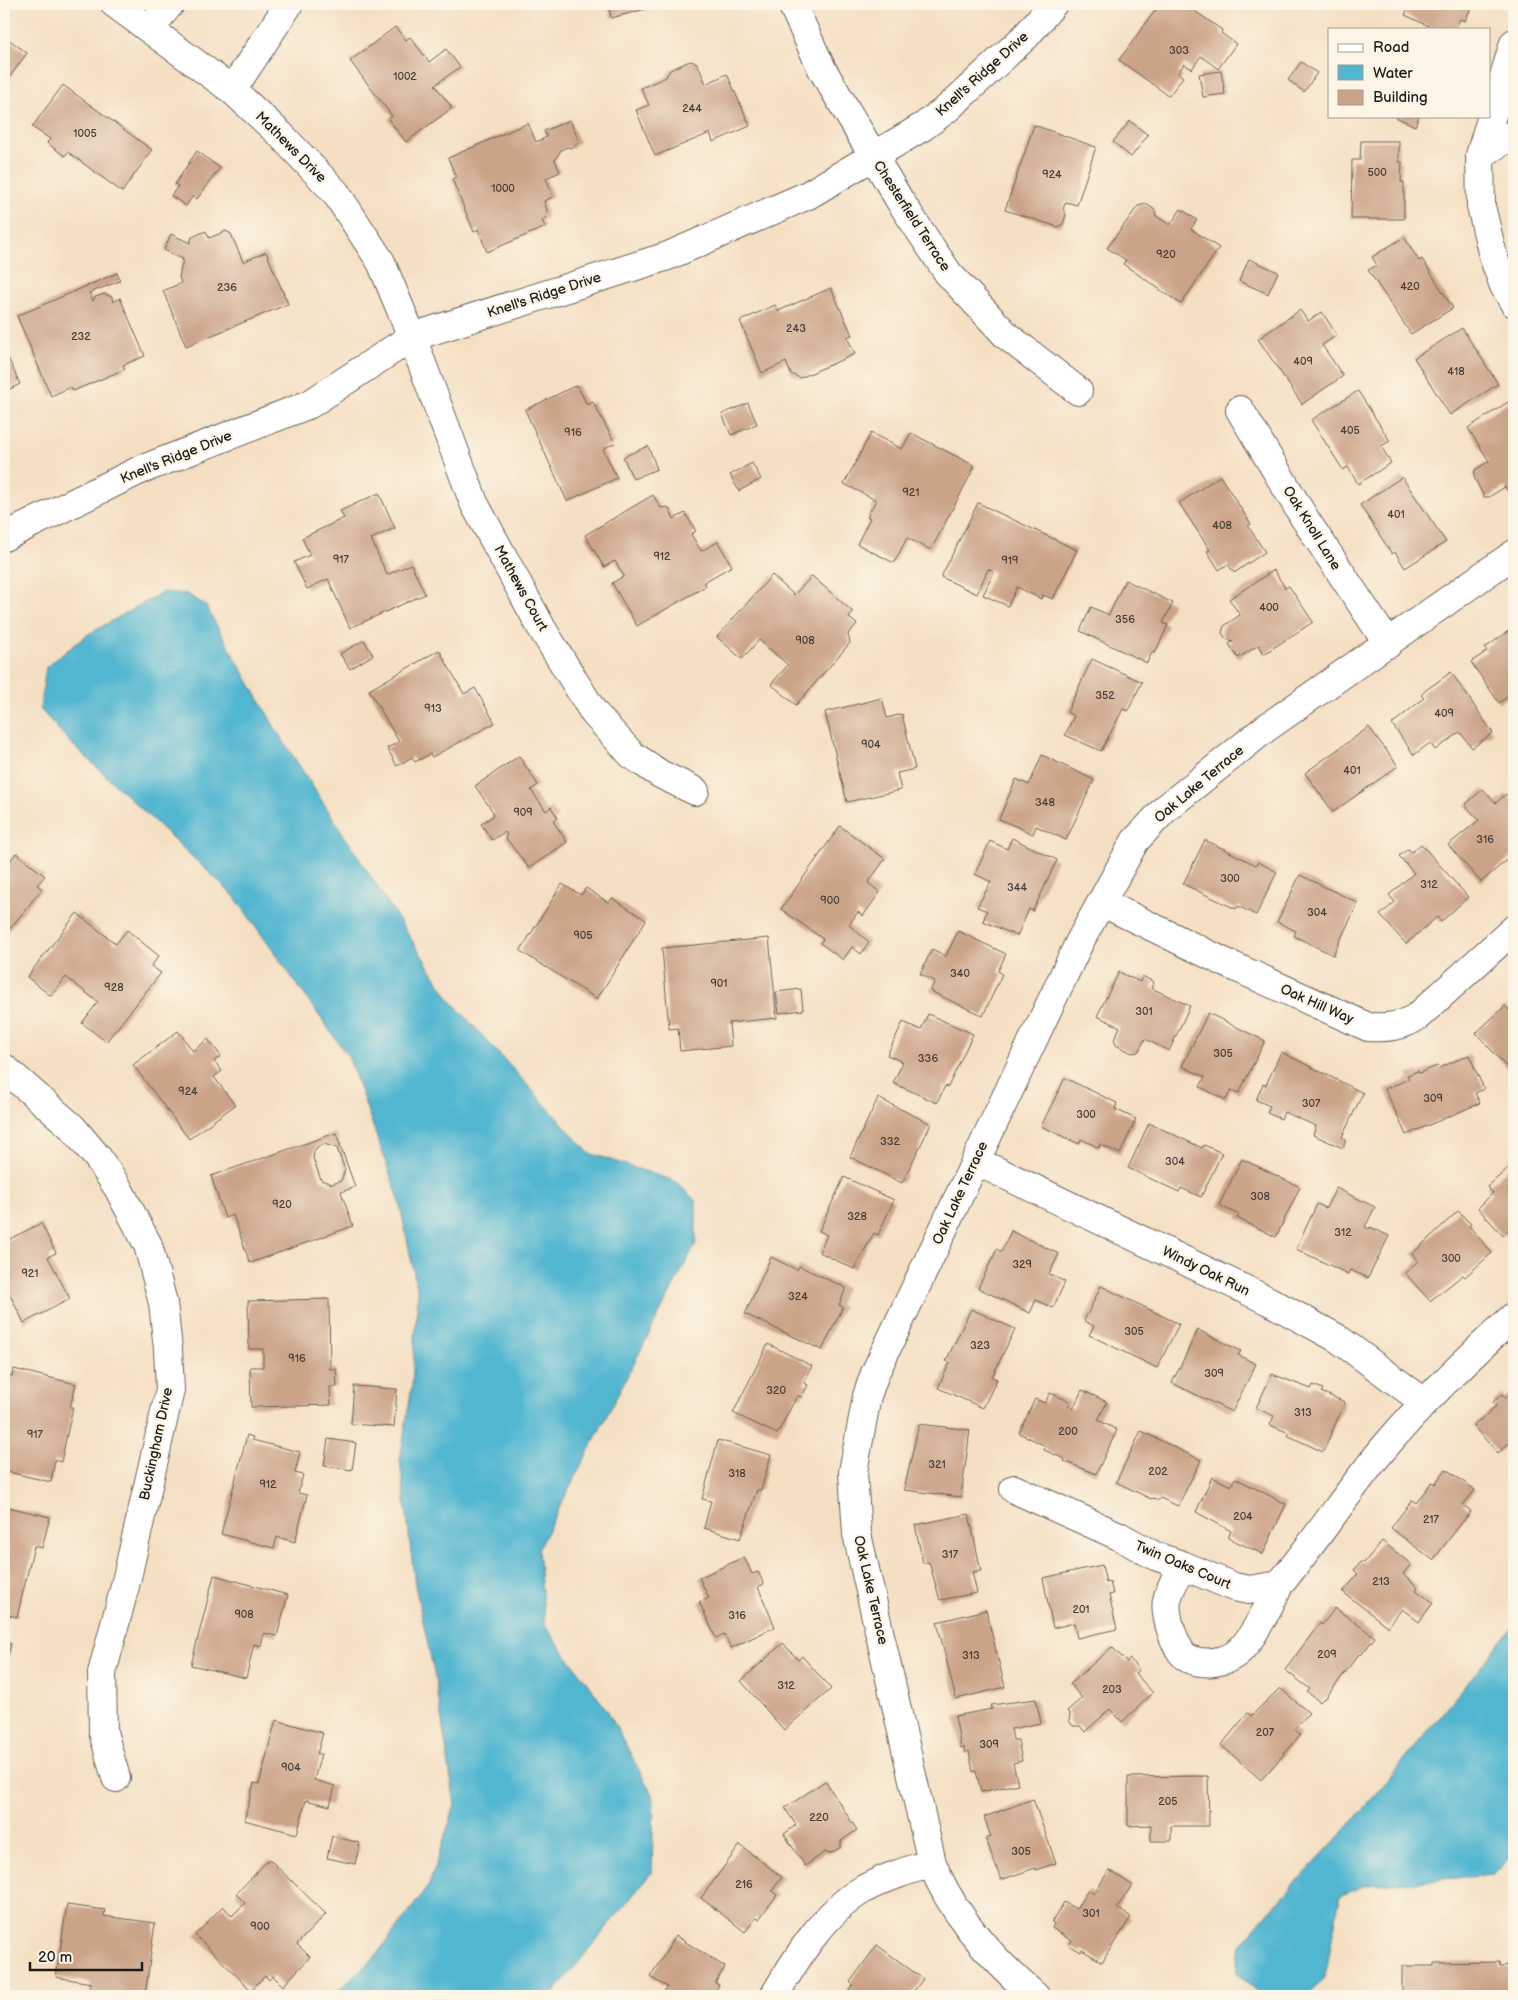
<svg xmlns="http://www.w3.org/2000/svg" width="1518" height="2000" font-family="'Balsamiq Sans',sans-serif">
	<rect width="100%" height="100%" fill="#fcf5e5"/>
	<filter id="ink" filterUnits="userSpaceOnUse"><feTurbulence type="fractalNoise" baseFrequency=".02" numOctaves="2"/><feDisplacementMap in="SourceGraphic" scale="10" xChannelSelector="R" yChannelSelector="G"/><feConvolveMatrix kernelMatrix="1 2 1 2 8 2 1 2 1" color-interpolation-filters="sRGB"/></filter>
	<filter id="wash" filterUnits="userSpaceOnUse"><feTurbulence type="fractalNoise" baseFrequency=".0096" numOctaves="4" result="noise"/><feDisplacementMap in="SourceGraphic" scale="20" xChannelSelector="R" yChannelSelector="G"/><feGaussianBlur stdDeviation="1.12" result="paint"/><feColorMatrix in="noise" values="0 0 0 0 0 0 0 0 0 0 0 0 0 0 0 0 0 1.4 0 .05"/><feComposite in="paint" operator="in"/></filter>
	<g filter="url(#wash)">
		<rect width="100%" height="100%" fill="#f4dfc2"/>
		<path fill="#51b6d0" stroke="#366976" d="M163 592 187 594 205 605 277 731 451 1001 589 1153 675 1181 696 1201V1243L538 1549 545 1626 607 1710 654 1798 652 1872 551 1996H332L374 1958 429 1885 455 1805 435 1677 415 1585 400 1460 412 1385 418 1293 399 1199 348 1056 234 896 71 743 40 709 46 667 87 635Z
			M1514 1626V1852L1494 1875 1366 1885 1340 1896 1325 1978 1305 1996 1261 1994 1236 1973 1240 1945 1271 1909 1358 1816Z"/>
		<g id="blocks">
			<path fill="#cba387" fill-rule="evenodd" d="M603 4H665L611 18 609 8 605 9Z
				M1160 4H1185L1222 30 1221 33 1236 44 1218 69 1201 56 1192 69 1184 64 1178 73 1183 77 1169 96 1119 60Z
				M1410 4H1473L1465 21 1460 19 1456 29H1435L1405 15Z
				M395 27 406 40 410 37 429 62 446 49 460 67 435 85 452 108 406 142 388 119 392 116 350 61Z
				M4 36 27 53 4 85Z
				M690 61 697 63 706 84 727 74 750 126 713 142 710 133 655 156 636 110 649 105 641 88 666 77 670 70Z
				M1301 62 1317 73 1304 92 1288 80Z
				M1221 71 1225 94 1203 97 1199 74Z
				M63 85 152 150 122 192 68 152 65 156 47 143 50 139 32 127Z
				M1393 116H1419L1415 126Z
				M570 120 579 141 573 148 567 147 561 150 555 160 560 172 546 178 553 197 544 201 547 211 546 218 542 220 545 227 487 252 478 229 474 232 452 179 456 177 448 158 528 123 536 142 547 137 544 131Z
				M1130 121 1148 135 1131 157 1113 142Z
				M1034 125 1096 147 1077 205 1066 202 1063 209 1066 215 1063 224 1058 227 1005 210Z
				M1361 141H1399V162H1402L1401 182H1404V219H1351L1352 160H1360Z
				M197 151 220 168 197 199 193 196 186 206 171 196 178 186 175 184Z
				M1146 204 1155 210 1156 216 1170 225 1181 209 1197 220 1191 229 1219 248 1181 304 1123 264 1126 260 1107 248 1138 206Z
				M206 231 209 238 226 231 231 234 243 262 266 252 288 304 186 346 163 291 181 283 179 277 183 259 164 250 171 234 190 243 192 237Z
				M1404 237 1419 261 1422 259 1453 308 1411 334 1368 270 1377 265 1372 257Z
				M1249 259 1278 272 1268 294 1239 281Z
				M117 273 120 281 89 293 93 301 95 297 104 294 112 297 113 302 120 298 145 356 123 365 125 369 73 391 71 387 51 396 17 316Z
				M831 288 852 335 847 337 855 354 800 378 791 374 786 362 762 373 740 321 775 305 778 311Z
				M1300 310 1308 321 1322 312 1337 335 1322 345 1343 376 1302 404 1258 339Z
				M1462 328 1498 384 1450 415 1414 358Z
				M4 349 20 384 4 392Z
				M577 385 587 405 593 402 615 443 603 449 617 478 567 501 525 410Z
				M1358 391 1390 441 1381 446 1391 463 1358 484 1348 467 1343 470 1311 420Z
				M1508 402 1514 413V493L1510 495 1505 487 1489 497H1484L1474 477 1475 470 1489 461 1468 428Z
				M748 403 757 424 731 435 722 414Z
				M871 433 902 449 911 433 975 466 931 550 907 538 894 563 857 544 870 518 867 517 876 500 844 484Z
				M648 446 657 469 633 479 623 457Z
				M752 463 761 479 739 491 730 475Z
				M1220 476 1251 524 1248 526 1265 552 1234 573 1228 564 1219 570 1207 551 1210 550 1179 503Z
				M1402 477 1446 542 1405 568 1395 552 1392 554 1360 505Z
				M379 493 395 528 371 539 387 575 411 564 425 594 350 628 328 579 307 589 294 562 310 555 302 538 344 518 340 511Z
				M653 495 661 508 668 507 674 519 685 513 696 531 691 534 701 551 718 542 732 566 704 582 706 586 637 626 612 583 624 576 615 561 604 567 585 535Z
				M978 503 1077 550 1053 599 1043 595 1041 599 1017 587 1008 606 983 595 994 572 988 569 977 594 941 577Z
				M1274 570 1285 588 1289 586 1313 622 1264 654 1259 645 1238 658 1229 644 1233 641 1226 639 1222 633 1224 626 1240 615 1229 599Z
				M772 575 794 595 812 576 853 612 849 618 857 624 848 634 850 643 796 705 771 684 788 665 759 640 742 659 717 637Z
				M1125 580 1173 603 1163 623 1168 625 1155 653 1152 652 1147 663 1080 631 1091 607 1109 615Z
				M1514 627V692L1499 703 1471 662 1487 651 1485 648Z
				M364 640 373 655 350 669 340 654Z
				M439 650 464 694 475 688 495 723 432 757 430 754 415 762 412 757 397 766 387 748 399 742 369 690Z
				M1092 659 1142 682 1128 711 1123 709 1101 751 1065 735 1074 716 1067 712Z
				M1451 672 1493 733 1472 748 1460 732 1435 750 1430 743 1414 755 1392 724 1424 698 1421 695 1426 690Z
				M882 698 887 718 902 714 915 769 897 773 901 790 847 802 825 712Z
				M1369 727 1398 766 1333 812 1305 773Z
				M1042 755 1094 780 1066 840 1036 826 1033 834 999 819 1016 779 1029 785Z
				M519 756 538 785 531 790 546 811 551 807 558 818 553 821 567 842 529 868 505 837 507 835 505 832 492 840 481 824 493 816V812L475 786Z
				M1483 789 1496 803 1506 794 1514 803V854L1481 882 1448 845 1479 820 1465 805Z
				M840 826 885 859 868 883 880 892 863 916 858 912 849 925 869 942 861 954 852 947 843 960 820 943 823 939 781 909Z
				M1012 838 1057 860 1033 911 1029 909 1017 936 983 921 987 911 977 907 991 882 975 874 990 841 1007 849Z
				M1205 840 1256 865 1258 862 1277 872 1256 915 1238 906 1236 909 1183 884Z
				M1421 844 1468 897 1441 922 1437 917 1406 944 1380 915 1395 902 1389 895 1414 873 1399 856 1408 849 1412 852Z
				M16 853 45 876 37 885 42 889 4 936V858L9 862Z
				M1300 875 1358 903 1333 955 1294 936 1296 931 1277 922Z
				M562 884 581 895 586 888 609 903 612 898 646 920 597 999 520 951Z
				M77 913 116 944 127 930 159 956 151 966 161 973 106 1042 82 1023 98 1002 66 977 51 996 27 977Z
				M958 931 1006 954 998 971 1002 974 983 1016 930 991 935 981 920 974 932 949 946 956Z
				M769 938 777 1018 729 1023 731 1046 680 1051 678 1028 669 1029 662 948Z
				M1119 972 1140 982 1142 976 1154 982 1151 988 1190 1006 1169 1051 1145 1039 1138 1052 1132 1053 1116 1045 1114 1040 1120 1027 1097 1016Z
				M801 989 803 1010 779 1013 776 992Z
				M1514 1005V1071L1512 1073 1476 1033 1505 1006 1509 1010Z
				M1208 1013 1265 1041 1239 1093 1231 1090 1226 1100 1200 1087 1205 1077 1182 1066Z
				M928 1014 973 1034 948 1087 945 1086 937 1103 893 1083 903 1062 887 1055 903 1022 921 1030Z
				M178 1031 193 1051 208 1039 221 1056 214 1061 222 1071 214 1077 235 1105 189 1139 133 1065Z
				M1281 1052 1363 1093 1342 1137 1346 1140 1343 1148 1313 1135 1316 1126 1284 1112 1281 1119 1267 1113 1270 1106 1256 1100 1263 1084 1266 1085Z
				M1469 1055 1484 1089 1475 1093 1480 1103 1406 1135 1385 1089 1409 1079 1407 1075 1418 1071 1419 1073 1437 1066 1439 1068Z
				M1065 1078 1117 1103 1115 1109 1136 1119 1120 1154 1100 1144 1099 1148 1081 1139 1079 1144 1041 1126Z
				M878 1098 931 1124 902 1183 850 1157Z
				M1149 1123 1202 1148 1204 1145 1222 1153 1201 1197 1181 1188 1179 1192 1128 1168Z
				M336 1133 355 1187 341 1192 353 1226 250 1263 233 1215 225 1218 211 1176ZM324 1144 337 1148 345 1170 341 1181 332 1184 321 1180 313 1158 314 1152 317 1147Z
				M1242 1159 1300 1187 1276 1237 1237 1218 1239 1215 1219 1205Z
				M1514 1163V1225L1503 1236 1478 1208 1493 1193 1487 1187Z
				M844 1177 894 1200 878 1235 874 1233 854 1269 819 1252 827 1235 819 1231Z
				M1336 1188 1375 1207 1365 1227 1369 1229 1370 1227 1389 1236 1368 1278 1350 1270 1348 1274 1296 1249 1317 1204 1326 1208Z
				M1458 1211 1471 1224 1469 1226 1492 1253 1465 1277 1463 1275 1430 1301 1405 1273 1418 1261 1412 1254Z
				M41 1223 56 1253 48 1257 70 1299 24 1323 8 1291 5 1292 4 1290V1242Z
				M1011 1231 1059 1254 1049 1274 1065 1282 1053 1308 1036 1300 1030 1313 978 1288 997 1249 1001 1252Z
				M771 1257 797 1270 799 1266 846 1288 839 1305 843 1307 822 1350 745 1314Z
				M1101 1286 1179 1324 1157 1368 1089 1335 1094 1326 1084 1321Z
				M329 1299 330 1369H336L337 1387H330L331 1405 251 1407 250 1367H263V1349H249L248 1301Z
				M971 1309 1015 1329 992 1377 997 1379 983 1408 938 1388 950 1362 946 1361Z
				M1198 1330 1241 1351 1238 1355 1256 1364 1232 1412 1172 1383Z
				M768 1344 812 1366 804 1383 808 1385 802 1397 797 1396 777 1434 733 1413Z
				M14 1369 76 1384 70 1407H73L61 1462 55 1460 51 1482 4 1471V1378L8 1375 12 1376Z
				M1272 1374 1311 1389 1313 1385 1323 1389 1321 1392 1345 1402 1323 1452 1287 1435 1289 1433 1270 1425 1274 1416 1256 1408Z
				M354 1386 397 1389 394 1427 351 1424Z
				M1082 1390 1107 1402 1098 1420 1117 1430 1096 1474 1064 1461 1065 1459 1044 1450 1046 1446 1019 1433 1035 1399 1045 1403 1050 1393 1071 1402 1068 1406 1073 1409Z
				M1514 1390V1449L1509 1443 1498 1453 1473 1426 1496 1406 1493 1402 1502 1394 1505 1398Z
				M919 1424 970 1430 961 1497 904 1490Z
				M1141 1431 1201 1460 1178 1506 1160 1498 1159 1500 1152 1498 1151 1499 1116 1482Z
				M247 1435 253 1437 252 1440 300 1452 295 1473 303 1475 298 1493 307 1495 295 1542 277 1537 274 1548 221 1534Z
				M328 1439 356 1443 352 1470 324 1466Z
				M718 1440 771 1455 761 1490H757L740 1539 704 1528 711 1501 702 1499Z
				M1446 1469 1475 1490 1463 1505 1471 1511 1433 1560 1391 1528 1412 1500 1416 1503 1432 1482 1435 1484Z
				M1212 1477 1231 1486 1235 1478 1286 1504 1263 1554 1228 1538 1231 1531 1196 1512Z
				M4 1506 50 1517 42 1548 34 1546 17 1617 4 1614Z
				M969 1514 981 1571 972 1572 977 1593 940 1600 929 1562 923 1563 915 1525Z
				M1382 1541 1411 1564 1403 1574 1418 1587 1416 1590 1433 1603 1419 1622 1402 1609 1388 1627 1343 1592 1358 1574 1354 1570 1362 1561 1364 1563Z
				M744 1557 752 1574 758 1572 764 1584 758 1587 775 1627 731 1648 724 1634 716 1638 699 1602 709 1598 699 1578Z
				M1102 1565 1106 1583 1110 1582 1113 1594 1109 1595 1117 1629 1077 1638 1074 1623 1053 1628 1043 1578Z
				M214 1575 288 1595 277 1636 264 1633 261 1646 254 1644 246 1678 191 1665Z
				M1335 1608 1375 1637 1361 1655 1359 1654 1325 1699 1324 1698 1320 1702 1307 1692 1310 1689 1285 1670 1320 1623 1322 1625Z
				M986 1610 1005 1687 956 1699 937 1622Z
				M4 1642 11 1644 4 1673Z
				M783 1643 798 1660 802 1656 831 1689 784 1730 741 1681Z
				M1112 1647 1127 1662 1130 1659 1139 1670 1135 1673 1153 1693 1122 1722 1110 1709 1085 1732 1080 1726H1073L1069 1721 1070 1714 1067 1711 1082 1698 1070 1684Z
				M1280 1688 1309 1713 1294 1729 1301 1735 1261 1780 1221 1745 1248 1713 1251 1716Z
				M1036 1699 1041 1723 1011 1729 1013 1740H1018L1022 1761 1013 1763 1018 1784 981 1792 976 1771 973 1772 969 1751 965 1753 964 1747 961 1748 955 1716 992 1709 991 1705Z
				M276 1720 323 1733 317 1754H321L314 1780 335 1786 330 1806 306 1800 297 1834 244 1820 254 1783 259 1784Z
				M1208 1776 1209 1826H1171V1841H1151V1825L1128 1826V1777Z
				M825 1781 857 1830 841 1841V1847L831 1853 825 1852 805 1866 784 1834 796 1825 785 1808Z
				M1033 1799 1056 1863 1036 1870 1035 1868 1001 1880 986 1839 991 1837 984 1817Z
				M332 1836 360 1843 355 1864 327 1858Z
				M740 1845 782 1877 772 1891 777 1895 759 1919 756 1918 745 1932 701 1898Z
				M269 1859 326 1914 297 1944 310 1957 283 1986 273 1976 269 1980 265 1976 251 1990 195 1935 223 1906 232 1916 245 1903 236 1894Z
				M1109 1870 1132 1885 1117 1908 1131 1917 1102 1962 1082 1950 1081 1952 1069 1945 1072 1941 1052 1928 1054 1924 1052 1922 1064 1902 1076 1909 1088 1890 1094 1894Z
				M67 1905 105 1910 104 1916 155 1923 145 1996H89L91 1983 56 1977Z
				M676 1936 725 1967 715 1983 719 1985 712 1996H661L667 1987 650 1977Z
				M877 1945 923 1979 910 1996H844L853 1985 850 1982Z
				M1499 1962 1500 1966 1514 1965V1996H1402V1966H1434V1963Z"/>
		</g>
	</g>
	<g filter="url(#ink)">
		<use href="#blocks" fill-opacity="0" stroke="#686056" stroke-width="1"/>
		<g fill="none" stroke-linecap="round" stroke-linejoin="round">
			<g stroke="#686056" stroke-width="30">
				<path id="street" d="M115 4 232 90 280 134 336 193 381 262 412 337 474 503 541 627 594 713 632 755 660 774 695 791
					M792 4 822 69 900 201 948 273 1007 336 1078 391
					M150 28 170 4
					M1514 43 1480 155 1481 206 1493 256 1504 286 1514 303
					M232 90 289 4
					M1480 155 1514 134
					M1240 410 1305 519 1388 644
					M4 537 138 471 310 404 412 337 668 256 808 195 924 126 948 108 1026 36 1053 4
					M1101 902 1224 962 1368 1027C1387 1028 1402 1027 1418 1016L1514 929
					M4 1068 72 1127 98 1158 118 1188 148 1245 163 1303 168 1349 170 1390 125 1586 102 1673 103 1732 116 1778
					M976 1161 1269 1301 1337 1338 1424 1402
					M1014 1489 1119 1536 1155 1556 1182 1565 1234 1587 1249 1590 1279 1585C1314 1543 1344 1497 1378 1455 1420 1404 1466 1360 1514 1316
					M1182 1565C1177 1576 1170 1588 1167 1600 1164 1614 1175 1652 1189 1659 1203 1665 1225 1663 1237 1653 1253 1640 1270 1604 1279 1585
					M774 1996C797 1957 824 1912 864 1889 886 1877 909 1870 932 1863
					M1035 1996C993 1960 952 1915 932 1863L857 1534 853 1472 867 1396 875 1373 1080 941 1135 841 1165 809 1266 728 1514 554"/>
			</g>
			<use href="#street" stroke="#fff" stroke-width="28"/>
		</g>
	</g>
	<g text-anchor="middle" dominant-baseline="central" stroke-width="4.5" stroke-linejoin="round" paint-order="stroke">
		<g font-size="11" fill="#483e37">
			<text x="1179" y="50">303</text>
			<text x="405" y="76">1002</text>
			<text x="692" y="108">244</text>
			<text x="85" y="133">1005</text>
			<text x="1377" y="172">500</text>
			<text x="1052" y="174">924</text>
			<text x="503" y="188">1000</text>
			<text x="1166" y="254">920</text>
			<text x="1410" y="286">420</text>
			<text x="227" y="287">236</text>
			<text x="796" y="328">243</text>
			<text x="81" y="336">232</text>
			<text x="1303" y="361">409</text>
			<text x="1456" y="371">418</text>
			<text x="1350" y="430">405</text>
			<text x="573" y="432">916</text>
			<text x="911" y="492">921</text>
			<text x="1396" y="514">401</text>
			<text x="1222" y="525">408</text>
			<text x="662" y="556">912</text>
			<text x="341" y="559">917</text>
			<text x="1010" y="560">919</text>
			<text x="1269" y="607">400</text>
			<text x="1125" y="619">356</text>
			<text x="805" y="640">908</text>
			<text x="1105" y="695">352</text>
			<text x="433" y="708">913</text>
			<text x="1444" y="713">409</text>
			<text x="871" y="744">904</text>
			<text x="1352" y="770">401</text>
			<text x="1045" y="802">348</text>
			<text x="523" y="812">909</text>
			<text x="1485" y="839">316</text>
			<text x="1230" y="878">300</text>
			<text x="1429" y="884">312</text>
			<text x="1017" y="887">344</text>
			<text x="830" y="900">900</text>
			<text x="1317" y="912">304</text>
			<text x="583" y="935">905</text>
			<text x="960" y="973">340</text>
			<text x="719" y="983">901</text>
			<text x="114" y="987">928</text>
			<text x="1144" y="1011">301</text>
			<text x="1223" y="1053">305</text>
			<text x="928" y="1058">336</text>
			<text x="188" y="1091">924</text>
			<text x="1433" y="1098">309</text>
			<text x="1311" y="1103">307</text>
			<text x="1086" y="1114">300</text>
			<text x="890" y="1141">332</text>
			<text x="1175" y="1161">304</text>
			<text x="1260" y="1196">308</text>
			<text x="282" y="1204">920</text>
			<text x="857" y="1216">328</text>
			<text x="1343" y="1232">312</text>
			<text x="1451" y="1258">300</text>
			<text x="1022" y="1264">329</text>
			<text x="30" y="1273">921</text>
			<text x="798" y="1296">324</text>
			<text x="1134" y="1331">305</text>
			<text x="980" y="1345">323</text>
			<text x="297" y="1358">916</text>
			<text x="1214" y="1373">309</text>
			<text x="776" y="1390">320</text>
			<text x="1303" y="1412">313</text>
			<text x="1068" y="1431">200</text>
			<text x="35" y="1434">917</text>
			<text x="937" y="1464">321</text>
			<text x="1158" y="1471">202</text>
			<text x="737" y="1473">318</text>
			<text x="268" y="1484">912</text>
			<text x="1243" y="1516">204</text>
			<text x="1431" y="1519">217</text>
			<text x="950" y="1554">317</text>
			<text x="1381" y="1581">213</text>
			<text x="1081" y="1609">201</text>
			<text x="244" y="1614">908</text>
			<text x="737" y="1615">316</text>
			<text x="1327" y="1654">209</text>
			<text x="971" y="1655">313</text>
			<text x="786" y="1685">312</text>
			<text x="1112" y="1689">203</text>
			<text x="1265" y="1732">207</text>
			<text x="989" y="1744">309</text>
			<text x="291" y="1767">904</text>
			<text x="1168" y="1801">205</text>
			<text x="819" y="1817">220</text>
			<text x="1021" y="1851">305</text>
			<text x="744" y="1884">216</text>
			<text x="1091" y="1913">301</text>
			<text x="260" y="1926">900</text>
		</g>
		<g font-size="14" fill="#1c1c1c" stroke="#fcf5e5">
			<text transform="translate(982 74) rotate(-42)">Knell's Ridge Drive</text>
			<text transform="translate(291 147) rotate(45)">Mathews Drive</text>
			<text transform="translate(912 216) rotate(57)">Chesterfield Terrace</text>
			<text transform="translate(544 295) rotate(-18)">Knell's Ridge Drive</text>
			<text transform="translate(176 457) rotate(-22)">Knell's Ridge Drive</text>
			<text transform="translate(1312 528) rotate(58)">Oak Knoll Lane</text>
			<text transform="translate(521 588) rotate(61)">Mathews Court</text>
			<text transform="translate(1199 784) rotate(-40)">Oak Lake Terrace</text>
			<text transform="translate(1317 1004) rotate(24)">Oak Hill Way</text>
			<text transform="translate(960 1193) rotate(-65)">Oak Lake Terrace</text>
			<text transform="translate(1206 1271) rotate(26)">Windy Oak Run</text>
			<text transform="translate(156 1444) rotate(-78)">Buckingham Drive</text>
			<text transform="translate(1183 1565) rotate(23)">Twin Oaks Court</text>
			<text transform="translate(871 1590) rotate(77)">Oak Lake Terrace</text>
		</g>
	</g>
	<rect width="1518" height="2000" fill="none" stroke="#fcf5e5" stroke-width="20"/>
	<rect x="1328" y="28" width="162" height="90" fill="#fcf5e5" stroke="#a29e95"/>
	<rect x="1338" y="44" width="25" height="8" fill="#ffffff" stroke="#a29e95"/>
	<text x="1373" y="52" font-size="15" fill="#1c1c1c">Road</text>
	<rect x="1338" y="65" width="25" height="15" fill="#51b6d0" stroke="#a29e95"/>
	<text x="1373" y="78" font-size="15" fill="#1c1c1c">Water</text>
	<rect x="1338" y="90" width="25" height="15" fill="#cba387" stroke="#a29e95"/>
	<text x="1373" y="102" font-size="15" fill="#1c1c1c">Building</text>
	<path d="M30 1962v8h112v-8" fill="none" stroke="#1c1c1c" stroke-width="2.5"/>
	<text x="38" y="1962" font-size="15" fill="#1c1c1c" stroke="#fcf5e5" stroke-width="4" paint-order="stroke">20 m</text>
</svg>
